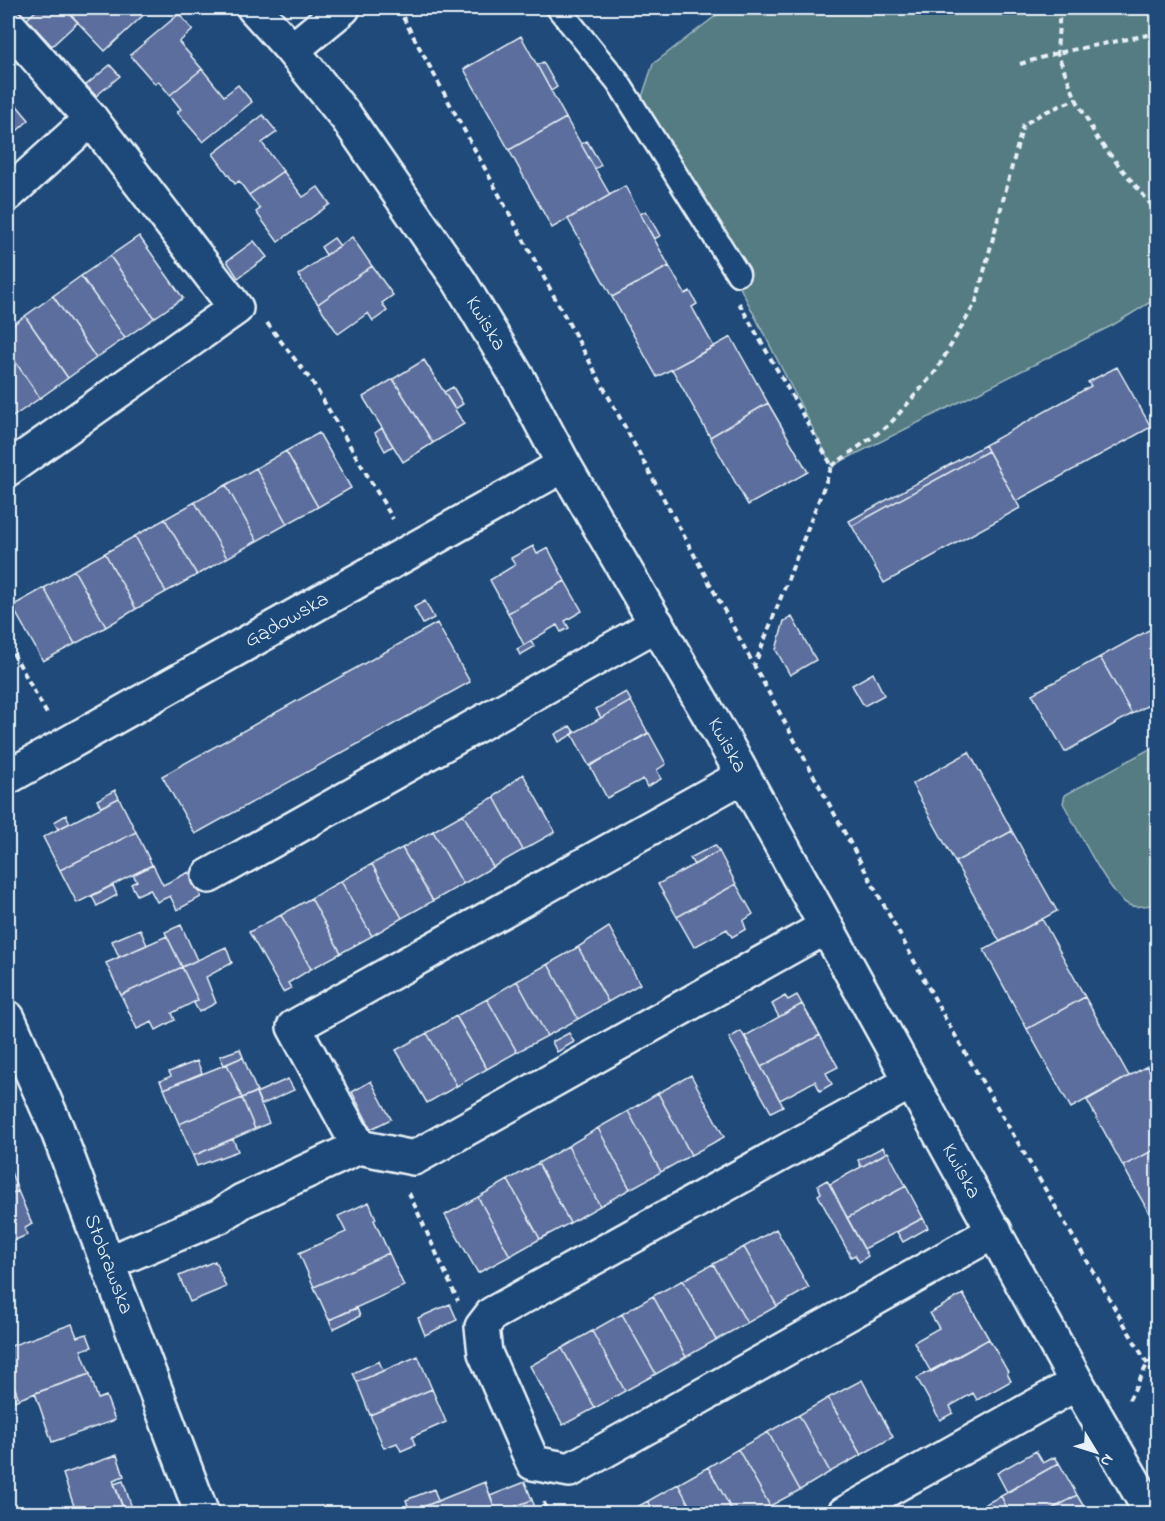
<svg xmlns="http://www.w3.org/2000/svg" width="1165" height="1521" font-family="'Indie Flower',sans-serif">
	<rect width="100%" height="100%" fill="#1f4a7a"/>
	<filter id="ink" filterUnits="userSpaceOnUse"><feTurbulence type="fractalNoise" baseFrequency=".0167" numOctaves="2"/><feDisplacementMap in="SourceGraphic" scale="12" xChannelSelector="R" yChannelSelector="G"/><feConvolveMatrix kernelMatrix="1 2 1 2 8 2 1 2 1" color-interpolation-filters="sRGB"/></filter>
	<g filter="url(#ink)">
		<path fill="#547c83" stroke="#9eb6be" stroke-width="1.5" d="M726 8H973L975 11 981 8H1157V298L1113 325 832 466 642 97 653 64Z
			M1157 745V904C1149 905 1137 909 1129 905 1110 897 1075 824 1063 803L1065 795Z"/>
		<path fill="#5c6e9d" stroke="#e8f1f8" stroke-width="1.5" d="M39 8H64L78 22 52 46 27 19Z
			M64 8H151L105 51Z
			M179 14 193 30 179 42 202 69 170 95 158 81 155 84 130 55Z
			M521 36 566 118 509 150 464 69Z
			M543 62 557 87 551 91 537 65Z
			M110 65 120 76 96 96 86 85Z
			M202 69 224 96 238 85 252 102 203 142 177 112 181 109 170 95Z
			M8 95 29 120 8 139Z
			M263 115 277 132 262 143 283 171 249 195 239 181 235 184 213 154Z
			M566 118 610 195 552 228 509 150Z
			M587 141 601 165 595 169 581 144Z
			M283 171 303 197 318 187 330 204 278 242 256 212 260 209 249 195Z
			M625 186 669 266 612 297 568 219Z
			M646 211 660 236 654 239 640 214Z
			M139 236 183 298 154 318 110 256Z
			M352 237 372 266 318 304 298 275Z
			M334 238 340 246 326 255 321 247Z
			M254 241 267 257 238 278 227 261Z
			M110 256 154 318 125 338 81 276Z
			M372 266 393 295 382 303 387 311 373 321 368 313 338 334 318 304Z
			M669 266 685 294 690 291 697 304 692 307 714 347 657 377 612 297Z
			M81 276 125 338 96 358 53 296Z
			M53 296 96 358 68 378 25 316Z
			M25 316 68 378 40 398 8 351V328Z
			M731 337 768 403 710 437 672 369Z
			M8 351 40 398 11 418 8 413Z
			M424 360 464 424 433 443 393 379Z
			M1117 367 1151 427 1016 501 985 445 1091 386 1088 382Z
			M393 379 433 443 403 462 363 397Z
			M453 387 463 404 455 409 444 392Z
			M768 403 808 472 748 505 710 437Z
			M382 428 393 446 385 451 375 433Z
			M319 433 351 488 318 507 286 451Z
			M985 445 988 451 852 526 849 521Z
			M286 451 318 507 287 524 256 468Z
			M988 451 1020 508 884 583 852 526Z
			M256 468 287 524 257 541 226 485Z
			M226 485 257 541 227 558 195 502Z
			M195 502 227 558 197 575 165 519Z
			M165 519 197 575 166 592 135 536Z
			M135 536 166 592 136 609 105 553Z
			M533 546 537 554 548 548 565 581 508 613 490 580 515 565 511 558Z
			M105 553 136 609 106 627 74 570Z
			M74 570 106 627 75 644 44 588Z
			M565 581 582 611 565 621 569 628 561 632 557 625 524 645 508 613Z
			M44 588 75 644 43 661 12 606Z
			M425 601 434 618 423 624 414 607Z
			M792 617 816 660 790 675 776 650 784 621Z
			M437 623 470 682 195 834 162 776Z
			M1158 625V700L1132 714 1100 657Z
			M531 641 534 647 520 655 517 649Z
			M1100 657 1132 714 1065 752 1032 694Z
			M873 673 884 695 864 706 852 685Z
			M626 692 631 701 601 718 596 709Z
			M631 701 648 733 589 766 572 734Z
			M570 726 575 733 559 742 555 734Z
			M649 733 666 764 657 770 661 779 647 787 643 779 607 798 590 766Z
			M969 752 1012 831 955 862 912 784Z
			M523 774 555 832 523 850 494 797Z
			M115 790 119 798 101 807 97 800Z
			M494 797 523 850 493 867 463 814Z
			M119 798 136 832 60 870 43 837Z
			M463 814 493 867 463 884 433 831Z
			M66 815 70 823 58 829 54 822Z
			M433 831 463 884 433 901 402 848Z
			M1012 831 1057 911 1000 942 955 862Z
			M136 832 152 865 77 903 60 870Z
			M715 845 719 851 694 865 690 858Z
			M402 848 433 901 402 918 372 864Z
			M719 851 736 884 677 917 658 884Z
			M372 864 402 918 372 936 341 881Z
			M153 865 163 885 189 872 201 897 177 910 170 896 157 902 150 889 137 895 131 884 137 881 133 875Z
			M341 881 372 936 341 953 311 898Z
			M736 884 753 914 743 921 746 929 732 937 727 929 694 947 677 917Z
			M113 885 117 895 97 906 92 896Z
			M311 898 341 953 311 969 281 915Z
			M281 915 311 969 288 983 291 988 283 992 249 932Z
			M1042 919 1085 997 1027 1029 984 950Z
			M181 925 197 960 182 967 165 932Z
			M609 927 640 984 608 1002 578 947Z
			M140 929 147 945 119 957 112 941Z
			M167 936 182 967 121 995 106 963Z
			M226 947 232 963 206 977 216 1003 199 1012 194 1003 198 1000 182 967Z
			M578 947 608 1002 578 1019 548 964Z
			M548 964 578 1019 547 1036 517 981Z
			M182 967 198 1000 172 1013 175 1020 156 1030 152 1022 137 1029 121 995Z
			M517 981 547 1036 517 1052 487 999Z
			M797 995 802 1004 779 1017 772 1004 785 996 788 1000Z
			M1085 997 1129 1076 1071 1108 1027 1029Z
			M487 999 517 1052 487 1069 456 1016Z
			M802 1004 820 1035 761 1067 745 1036Z
			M456 1016 487 1069 457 1086 427 1033Z
			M741 1031 783 1106 771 1112 729 1038Z
			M427 1033 457 1086 427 1103 396 1050Z
			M569 1033 574 1042 557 1052 552 1042Z
			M820 1035 838 1067 826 1073 832 1084 820 1091 815 1081 780 1100 761 1067Z
			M240 1049 243 1057 224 1065 220 1056Z
			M243 1057 257 1092 242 1098 227 1064Z
			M197 1061 202 1073 164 1089 160 1081 171 1076 169 1072Z
			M227 1064 242 1098 179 1124 164 1089Z
			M1147 1066 1158 1087V1148L1123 1166 1087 1100Z
			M691 1075 724 1137 691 1155 658 1093Z
			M288 1079 294 1090 261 1105 256 1093Z
			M371 1081 391 1119 371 1129 352 1092Z
			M256 1092 269 1123 255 1129 242 1098Z
			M658 1093 691 1155 661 1172 628 1111Z
			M242 1098 255 1129 193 1156 179 1124Z
			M628 1111 661 1172 630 1189 598 1128Z
			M598 1128 630 1189 600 1206 568 1146Z
			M233 1139 238 1151 197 1166 193 1156Z
			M568 1146 600 1206 570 1223 538 1163Z
			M883 1147 886 1153 861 1167 858 1160Z
			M1158 1148V1229L1123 1166Z
			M888 1152 906 1186 847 1218 830 1184Z
			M538 1163 570 1223 540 1239 508 1180Z
			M8 1164 18 1191 8 1195Z
			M508 1180 540 1239 510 1256 478 1197Z
			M827 1180 868 1256 859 1262 855 1255 851 1257 818 1195 821 1193 818 1185Z
			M906 1186 923 1218 864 1249 847 1218Z
			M18 1191 32 1224 25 1228 27 1235 8 1243V1195Z
			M478 1197 510 1256 478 1273 445 1215Z
			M369 1202 376 1219 374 1220 389 1253 314 1287 299 1253 346 1232 338 1216Z
			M923 1218 928 1228 903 1242 897 1232Z
			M776 1229 809 1288 777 1306 744 1247Z
			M744 1247 777 1306 747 1323 713 1264Z
			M389 1253 404 1286 329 1320 314 1287Z
			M215 1261 226 1287 190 1302 179 1276Z
			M713 1264 747 1323 716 1340 683 1280Z
			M683 1280 716 1340 686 1357 653 1296Z
			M963 1294 989 1339 931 1372 914 1342 939 1328 930 1313Z
			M653 1296 686 1357 656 1374 622 1314Z
			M450 1304 457 1320 425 1335 418 1318Z
			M357 1308 360 1316 333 1329 329 1320Z
			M622 1314 656 1374 625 1391 592 1331Z
			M72 1324 77 1337 87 1334 92 1347 81 1350 90 1374 19 1399 10 1376H9L8 1347Z
			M592 1331 625 1391 595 1408 562 1348Z
			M989 1339 1008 1372 1007 1373 1011 1381 977 1400 973 1393 950 1406 953 1413 940 1420 917 1378Z
			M562 1348 595 1408 563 1425 530 1366Z
			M418 1356 432 1389 370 1415 357 1382Z
			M379 1361 383 1371 357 1382 353 1373Z
			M8 1367 9 1376H10L19 1399 15 1401 8 1379Z
			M90 1374 98 1399 106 1396 115 1420 52 1442 35 1393Z
			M862 1380 893 1437 861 1455 828 1398Z
			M432 1389 446 1422 412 1437 415 1445 401 1451 397 1443 384 1448 370 1415Z
			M828 1398 861 1455 830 1472 799 1415Z
			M799 1415 830 1472 800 1490 768 1432Z
			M768 1432 800 1490 770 1506 738 1449Z
			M738 1449 770 1506 758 1514H734L708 1467Z
			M1036 1451 1043 1463 1055 1457 1059 1463 1007 1492 997 1473Z
			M117 1455 124 1476 113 1480 124 1510 114 1514H82L80 1507 75 1509 63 1474Z
			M1059 1463 1077 1495 1044 1514H1010L1001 1496Z
			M708 1467 734 1514H694L678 1484Z
			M123 1481 134 1514H125L114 1484Z
			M485 1482 497 1514H411L410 1512Z
			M525 1482 532 1500 497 1513 490 1496Z
			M678 1484 694 1514H655L648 1501Z
			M434 1489 438 1501 410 1512 406 1500Z
			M1077 1495 1088 1514H1044Z
			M1001 1496 1010 1514H990L985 1504Z
			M532 1500 538 1514 497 1513Z
			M648 1501 655 1514H624Z"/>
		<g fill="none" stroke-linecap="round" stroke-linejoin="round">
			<g stroke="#e8f1f8" stroke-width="27">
				<path id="service" d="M558 8 618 82 738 274"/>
			</g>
			<g stroke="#e8f1f8" stroke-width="38">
				<g id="minor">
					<path id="s1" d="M254 8 292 50 347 118 460 282 519 380 564 465 722 737 1077 1383 1152 1514"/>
					<path d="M8 25 91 119 236 308 8 469"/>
					<path d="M292 50 343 8"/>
					<path d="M8 194 91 119"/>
					<path d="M743 776 294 1027 359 1147 414 1158 826 927"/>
					<path id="s2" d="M8 777 564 465"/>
					<path d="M209 876 657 624"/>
					<path id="s3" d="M8 1018 57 1129 202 1514"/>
					<path d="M911 1082 492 1314 482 1327 485 1353 533 1463 570 1470 995 1231"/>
					<path d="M108 1263 220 1216 242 1201 359 1147"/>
					<path d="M844 1514 1077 1383"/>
				</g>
			</g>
			<path stroke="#e8f1f8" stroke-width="4" stroke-dasharray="6 4.5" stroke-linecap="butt" d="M398 8 945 1018 1158 1382
				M1060 8 1057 53 1076 99 1098 140 1158 213
				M1020 64 1057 53 1158 33
				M739 303 832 466 755 664
				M267 323 313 383 393 519
				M832 466 889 425 936 371 976 302 1023 125 1043 113 1076 99
				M8 644 47 714
				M409 1193 458 1301
				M1129 1400 1147 1365 1158 1352
				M544 1502 547 1514"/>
			<use href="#service" stroke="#1f4a7a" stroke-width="22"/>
			<use href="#minor" stroke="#1f4a7a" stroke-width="33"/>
		</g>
	</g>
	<g text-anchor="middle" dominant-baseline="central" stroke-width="4.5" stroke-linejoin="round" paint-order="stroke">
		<g font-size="21" fill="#e8f1f8" stroke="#1f4a7a">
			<text stroke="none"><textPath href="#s1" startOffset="392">Kwiska</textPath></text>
			<text stroke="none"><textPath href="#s2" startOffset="320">Gądowska</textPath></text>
			<text stroke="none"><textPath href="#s1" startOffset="878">Kwiska</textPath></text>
			<text stroke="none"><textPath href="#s1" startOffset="1364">Kwiska</textPath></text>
			<text stroke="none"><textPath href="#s3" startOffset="266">Stobrawska</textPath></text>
		</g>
	</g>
	<rect width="1165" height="1521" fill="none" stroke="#1f4a7a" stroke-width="30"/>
	<rect x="15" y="15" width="1135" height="1491" fill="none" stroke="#e8f1f8" stroke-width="2" filter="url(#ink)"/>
	<g transform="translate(1096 1452) rotate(128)" stroke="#1f4a7a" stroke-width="4.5" paint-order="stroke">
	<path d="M0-4.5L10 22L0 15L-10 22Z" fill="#e8f1f8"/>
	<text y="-9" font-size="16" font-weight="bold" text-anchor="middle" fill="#e8f1f8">N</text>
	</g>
</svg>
